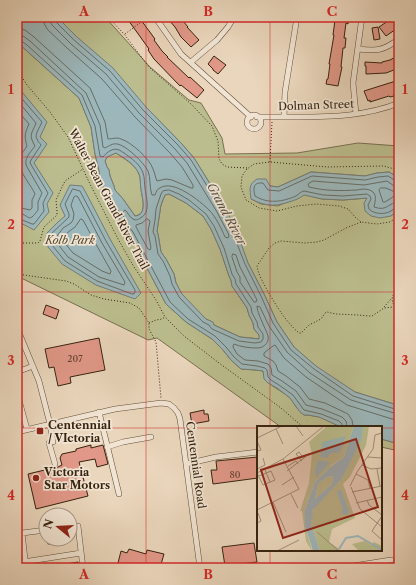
<svg xmlns="http://www.w3.org/2000/svg" width="416" height="585" font-family="'Libre Caslon Text',serif">
	<rect width="100%" height="100%" fill="#ead6bc"/>
	<filter id="stains"><feTurbulence type="fractalNoise" baseFrequency=".005" numOctaves="4"/><feColorMatrix values="0 0 0 0 .2 0 0 0 0 .09 0 0 0 0 .02 0 0 0 .5 -.17"/></filter>
	<radialGradient id="worn" r=".72"><stop offset=".6" stop-color="#630" stop-opacity="0"/><stop offset="1" stop-color="#630" stop-opacity=".3"/></radialGradient>
	<path fill="#bbbd8e" stroke="#78704e" d="M57 17H105L150 67 189 100 201 103 222 138 225 154 297 153 358 143 399 146V178L389 172 377 173 365 176 311 172 278 187 270 186 251 199 261 204 278 206 303 194 322 199 343 200 368 198 391 216 399 209V404L397 405 355 392 330 379 294 347 277 322 264 294 248 263 225 208 194 158 181 143Z
		M17 42 79 98 91 127 95 154 99 170 100 179 109 202 119 211 120 221 129 234 166 304 186 322 212 339 223 350 231 360 241 369 256 370 263 371C264 385 280 389 289 397 293 400 294 405 297 408 299 410 302 413 304 415H308L320 417 341 427H281L157 338 148 340 17 276Z
		M116 153C124 159 135 164 139 174 141 178 140 184 141 189 142 198 148 214 135 216L123 199 115 190 114 186 110 176 109 170 107 167 105 161 107 157Z
		M169 194 186 203 203 216 211 229 220 249 229 276 231 280 232 286 247 308 249 315 253 323 254 329 259 335 260 339 240 337 214 325 212 322 206 319 182 295 176 283 174 274 166 259 161 252 158 234 157 231C158 224 159 218 160 211 160 206 163 200 165 195Z
		M381 439 392 442H399V451L381 447Z"/>
	<path fill="#9cb7bb" stroke="#737c76" fill-rule="evenodd" d="M17 17H57L77 37 113 68 146 107 181 143 194 158 225 208 236 229 248 263 264 294 277 322 294 347 316 366 355 392 397 405 399 404V442H392L381 439V427H341L319 417 308 415H304L301 413 297 408 290 398 277 388 268 383 264 379 263 371 256 370 241 369 231 360 223 350 212 339 186 322 166 304 129 234 120 221 119 211 109 202 100 179 99 170 95 154 91 127 79 98 17 42ZM116 153C124 158 135 164 139 174 141 178 140 184 141 189 142 197 148 215 135 216L123 199 115 190 114 186 110 176 109 170 107 167 105 161 107 157ZM169 194 186 203 194 209 203 216 211 229 220 249 229 276 231 280 232 286 247 308 249 315 253 323 254 329 259 335V339L240 337 214 325 213 322 206 319 182 294 176 283 174 274 166 259 161 252 158 234 157 231C158 224 159 218 160 211 160 206 163 200 165 195Z
		M17 86 47 122 40 137 47 144 34 163 53 193 47 204 49 212 34 230 17 221Z
		M311 172 365 176 377 173 389 172 399 178V209L391 216 380 218 371 216 365 211 364 203 367 198 343 200 322 199 304 195C299 199 295 200 289 202 274 207 265 206 251 199 250 189 248 185 257 179H266L270 186 278 187Z
		M70 185 82 186 85 191 110 239 141 293 135 299 96 285 62 264 48 247 47 233 58 222 65 216 60 205Z"/>
	<g fill="none" stroke-linecap="round" stroke-linejoin="round">
		<path stroke="#686d65" stroke-width="1" d="M54 17 55 21 74 40 110 71 143 110 178 145 191 160 222 210 232 231 245 264 261 296 273 323 291 350 314 369 353 396 395 409H399
			M17 28 25 30 34 37 90 88 105 122 108 139C112 139 117 137 121 139 131 142 150 159 153 169 155 173 155 177 157 181L166 179 172 180 191 188H193V185L182 167 170 153 135 117 102 79 67 48 47 29 44 23 43 17
			M17 34 23 36 30 41 86 93 100 125 103 147 105 148C109 146 113 143 117 144 126 145 144 163 148 171 151 178 149 187 152 195H155C156 192 157 189 160 188 173 179 200 201 209 210 216 217 221 228 225 237L228 238 229 236 228 233 217 212 187 163 175 149 139 113 106 74 71 44 52 25 50 21 49 17
			M17 39 20 40 27 45 82 95 95 126 100 156 103 157C106 153 113 147 119 150 120 150 122 152 124 153 131 158 140 164 143 173 145 178 144 183 145 188 146 198 151 210 142 217 139 219 136 221 133 219 129 217 128 212 125 210L123 212 124 220 133 232 170 302 188 319 215 336 226 347 234 357 242 364 257 366 265 368 267 370 268 377 271 380 279 385 293 395 304 410 321 414 339 421 342 424V427
			M17 93 42 122C40 127 34 135 37 139 38 142 40 143 41 145L31 160 30 163 48 193 43 203 44 211 34 224H32L20 219 17 218
			M17 100 36 123C32 134 28 134 35 146 30 153 23 159 27 167L42 193 38 202V210C27 225 31 214 17 213
			M17 110 29 124C25 133 24 136 27 146 25 150 21 153 20 158 16 169 30 183 35 194L32 200V208L30 210 17 207
			M399 181H396L388 176 378 177 365 180 312 176 279 191 268 190 263 183C253 182 253 188 255 196 268 204 282 202 296 196 299 194 300 192 304 191L323 195 343 196 367 194 370 196 371 199 368 205 369 209C374 214 384 215 391 211 394 209 395 207 399 207
			M399 186H394L387 181 364 185 313 181 309 183 308 185 309 187C326 191 339 191 357 190 362 189 368 188 373 192 377 196 375 202 374 207 388 212 388 202 399 202
			M381 188H386L395 192 396 195 385 202H383L379 190Z
			M73 189 80 191 106 241 135 290V292L134 294H132L97 281 65 261 52 245 51 234 69 217V214L65 204 72 190Z
			M169 190 179 194 189 200 206 214 214 226 224 248 232 274 235 279 236 284 251 307 252 313 257 322 258 327 263 334V339L261 342 255 343 239 341 212 329 209 325 203 322 179 297 172 284 170 276 163 261 158 254 155 236 153 232 155 220 156 209 161 194 163 191Z
			M76 196 78 197 102 243 125 282 124 285 99 277 68 257 57 243V236L63 228 71 223 73 220 74 214 71 205 74 197Z
			M81 219 83 220 97 246 111 271 110 274 102 271 73 253 63 241V238L67 233 75 227Z
			M147 219 149 220 150 221 148 231 151 248 150 250 148 249 136 227V225L142 223Z
			M233 254 236 255 240 267 256 298 257 300 256 302H254L240 282V277L237 272 232 257Z
			M347 427 346 421 342 417 322 409 306 405 296 391 282 381 272 375 271 368 268 364 258 361 245 360 237 354 233 347V346L234 344C241 347 250 348 257 348 265 348 271 341 267 333 266 330 264 327 263 324 261 319 257 311 257 306L260 307 269 326 287 352 310 373 351 400 394 413 399 414
			M353 427 352 420 348 414 325 403 309 399 300 387 286 376 278 371 276 365 273 361 264 356V353L269 349 273 346 275 345 284 358 306 377 347 405 392 419 399 420"/>
	</g>
	<path fill="#e19888" stroke="#35230f" d="M126 17H140L142 20H141L155 39 154 40 162 51 168 57H167L189 78 190 77 204 90 197 98 181 85 180 86 154 59 148 50 149 49Z
		M171 17H179L182 22 183 21 188 27H187L199 40 191 47 181 37 175 27 168 19Z
		M337 17H349L348 24 346 23 344 38H346L345 48H343L341 67H342L338 86 326 84 327 79H328L330 64H329L334 35H333L335 20 336 21Z
		M394 17H399V27L386 36 379 27Z
		M378 27 380 39 374 40 372 28Z
		M399 55V68L386 73 366 74V66H365V62L382 63V62L390 60Z
		M214 56 226 65 218 74 213 70V69L208 64Z
		M399 80V92L394 94V96L390 97 389 96 370 102V100L368 101 364 91Z
		M46 305 59 310 56 319 43 314Z
		M99 338 105 370 70 377 71 383 58 386 54 367 49 368 45 349Z
		M204 410V414H208L209 421 192 424 190 413Z
		M91 445V448L103 445 108 464 97 467 95 459 79 462 88 496 36 509 28 474 53 468H56L62 465 60 458 62 454 76 451V449Z
		M258 457V478L213 484 211 470H217L216 461Z
		M254 543 257 562 225 566 222 547Z
		M129 549 146 554 147 550 164 554 160 568H121L117 567 121 551 127 553Z
		M78 562 79 568H54V566Z"/>
	<g fill="none" stroke-linecap="round" stroke-linejoin="round">
		<g stroke="#62503a" stroke-width="6">
			<path id="minor" d="M155 17 181 54 251 117
				M358 49C377 51 383 51 399 39
				M191 62 217 40 228 27 234 17
				M356 114 353 83 362 17
				M247 122a7 7 0 1 1 14 0a7 7 0 1 1-14 0Z
				M257 117C271 117 284 117 298 117 332 117 366 116 399 103
				M284 117 285 92 297 17
				M17 328 39 381 50 424 53 442
				M17 372 33 366
				M17 393 27 429
				M99 412 119 494
				M17 432 115 409 161 403 169 404 174 408 178 413 180 419 200 568
				M49 443 55 464
				M107 447 123 442 151 437
				M186 464 216 457 258 452
				M70 527 78 526 83 568
				M50 539V542
				M17 563 81 553
				M26 568 22 533 46 530
				M340 568 391 560"/>
		</g>
		<path stroke="#35230f" stroke-width="1" stroke-dasharray="1 2" stroke-linecap="butt" d="M108 17 124 34 149 67 191 104 212 126 218 141 219 159 222 164 227 167 247 168
			M125 34 148 17
			M17 69 27 85 50 112 68 137 89 182 118 239 134 267 156 300 165 317 184 336 219 363 281 408 303 427
			M270 162 272 122
			M399 173 394 169 384 166 327 167 270 162 254 164 247 169 242 176 241 187 246 200 259 208 277 211 297 206 316 204 339 206 348 209 355 217 361 222 377 224 390 222 399 216
			M361 222 346 228 324 240 317 242 305 243 281 241 275 243 269 248 257 266C258 274 263 282 267 290 276 305 285 321 299 333H301L309 325 321 319 325 313 327 312 336 314 358 315 369 316H372L384 308 393 307 399 310
			M17 243H38L40 241 44 227 57 215V211L56 200 63 185 65 181 83 169
			M17 274 66 281 74 284 91 295 104 299 130 303 139 308 149 323V329L156 342 161 398
			M384 307 391 299
			M395 307C390 299 392 294 399 289
			M149 323 156 320 162 319 165 317"/>
		<use href="#minor" stroke="#f1e4d3" stroke-width="5"/>
	</g>
	<path fill="none" stroke="#d62828" stroke-width="1" stroke-opacity="0.55" d="M146 17V568M270 17V427M17 157H399M17 292H399M17 428H258M381 428H399M270 550V568"/>
	<g fill="#8f2418" stroke="#f1e4d3" stroke-width="1.5">
		<rect x="36" y="427" width="8" height="8" rx="2"/>
		<circle cx="36" cy="478" r="4"/>
	</g>
	<g text-anchor="middle" dominant-baseline="central" stroke-width="3.5" stroke-linejoin="round" paint-order="stroke">
		<g font-size="9" fill="#60402d">
			<text x="75" y="358">207</text>
			<text x="235" y="474">80</text>
		</g>
		<g font-size="11" fill="#35230f" stroke="#f1e4d3">
			<text transform="translate(316 105) rotate(-2)">Dolman Street</text>
			<text transform="translate(109 199) rotate(62)">Walter Bean Grand River Trail</text>
			<text transform="translate(196 465) rotate(82)">Centennial Road</text>
		</g>
		<g font-size="11" font-style="italic" fill="#564a2f" stroke="#f1e4d3">
			<text x="70" y="240">Kolb Park</text>
		</g>
		<g font-size="11" font-weight="bold" fill="#35230f" stroke="#f1e4d3" text-anchor="start">
			<text x="48" y="425">Centennial<tspan x="48" dy="13">/ VIctoria</tspan></text>
			<text x="44" y="472">Victoria<tspan x="44" dy="13">Star Motors</tspan></text>
		</g>
		<g font-size="12" font-style="italic" fill="#544f43" stroke="#f1e4d3">
			<text transform="translate(227 214) rotate(62)">Grand River</text>
		</g>
	</g>
	<g transform="translate(257 426)">
		<rect width="125" height="125" fill="#ead6bc"/>
		<path d="M70 0H97L87 31 75 39 58 56 48 84V100L55 125 49 115 45 85H43L52 57 55 28 52 16ZM106 0H112L109 19 93 51 86 58 98 92 75 103 72 116 85 125H63L54 99 55 87 61 75 85 50 102 17ZM76 50 75 58 58 73 61 58 70 51ZM108 115 114 119 117 116 125 120V125H102L95 118Z" fill="#bbbd8e"/>
		<path d="M97 0 106 1 104 14 94 35 84 53 56 84 54 99 63 125H56L48 100V84L58 56 72 42 87 31ZM76 50 75 58 58 73 61 58 70 51ZM90 10 86 15 88 17 82 27H74L70 32 63 31 64 26 68 24H64L65 16ZM61 34 73 36 59 52 58 44ZM84 64 92 86 89 89 84 87 86 83 80 66Z" fill="#9cb7bb" fill-rule="evenodd"/>
		<path fill="none" stroke="#9cb7bb" stroke-width="2" d="M82 123 89 112 101 110 125 124"/>
		<path fill="none" stroke="#a28e77" stroke-width="1" d="M39 0 46 10M19 3 26 18M0 12 25 0M0 15 4 24 0 25M110 31 125 32M45 35 39 28 42 26 47 33M105 39 114 43 125 42M31 40 39 35 41 38M0 43 8 39 6 32M120 43 123 60M8 44 13 56M30 45 52 28M0 47 6 59 18 54 14 45 2 50M0 47 26 33 67 0M99 48 111 54 113 62M25 59 37 51M93 60 100 46 116 23 118 9 125 7M94 61 103 83 125 101M95 66 125 60M34 68 41 82M110 74 112 79 125 89M16 76 29 106M99 77 125 71M0 84 42 63 26 33M125 90 115 105 125 114M0 97 4 95 1 87M60 106 82 125M20 125 42 114"/>
		<path fill="#8f2418" fill-opacity="0.15" stroke="#8f2418" stroke-width="2" d="M99 13 121 81 26 112 4 44Z"/>
		<rect width="125" height="125" fill="none" stroke="#35230f" stroke-width="2"/>
	</g>
	<rect width="416" height="585" fill="none" stroke="#ead6bc" stroke-width="44"/>
	<g transform="translate(58 527) rotate(288)"><circle r="19" fill="#f1e4d3" stroke="#a69785"/>
	<path d="M0-3L7 15L0 10L-7 15Z" fill="#8f2418"/>
	<text y="-6" font-size="11" font-weight="bold" text-anchor="middle" fill="#35230f">N</text>
	</g>
	<rect x="22" y="22" width="372" height="541" fill="none" stroke="#d62828" stroke-width="1.5"/>
	<g font-size="13" text-anchor="middle" font-weight="bold" fill="#d62828">
		<text x="84" y="16">A</text>
		<text x="208" y="16">B</text>
		<text x="332" y="16">C</text>
		<text x="11" y="94">1</text>
		<text x="405" y="94">1</text>
		<text x="11" y="229">2</text>
		<text x="405" y="229">2</text>
		<text x="11" y="365">3</text>
		<text x="405" y="365">3</text>
		<text x="11" y="500">4</text>
		<text x="405" y="500">4</text>
		<text x="84" y="579">A</text>
		<text x="208" y="579">B</text>
		<text x="332" y="579">C</text>
	</g>
	<rect width="100%" height="100%" filter="url(#stains)"/>
	<rect width="100%" height="100%" fill="url(#worn)"/>
</svg>
